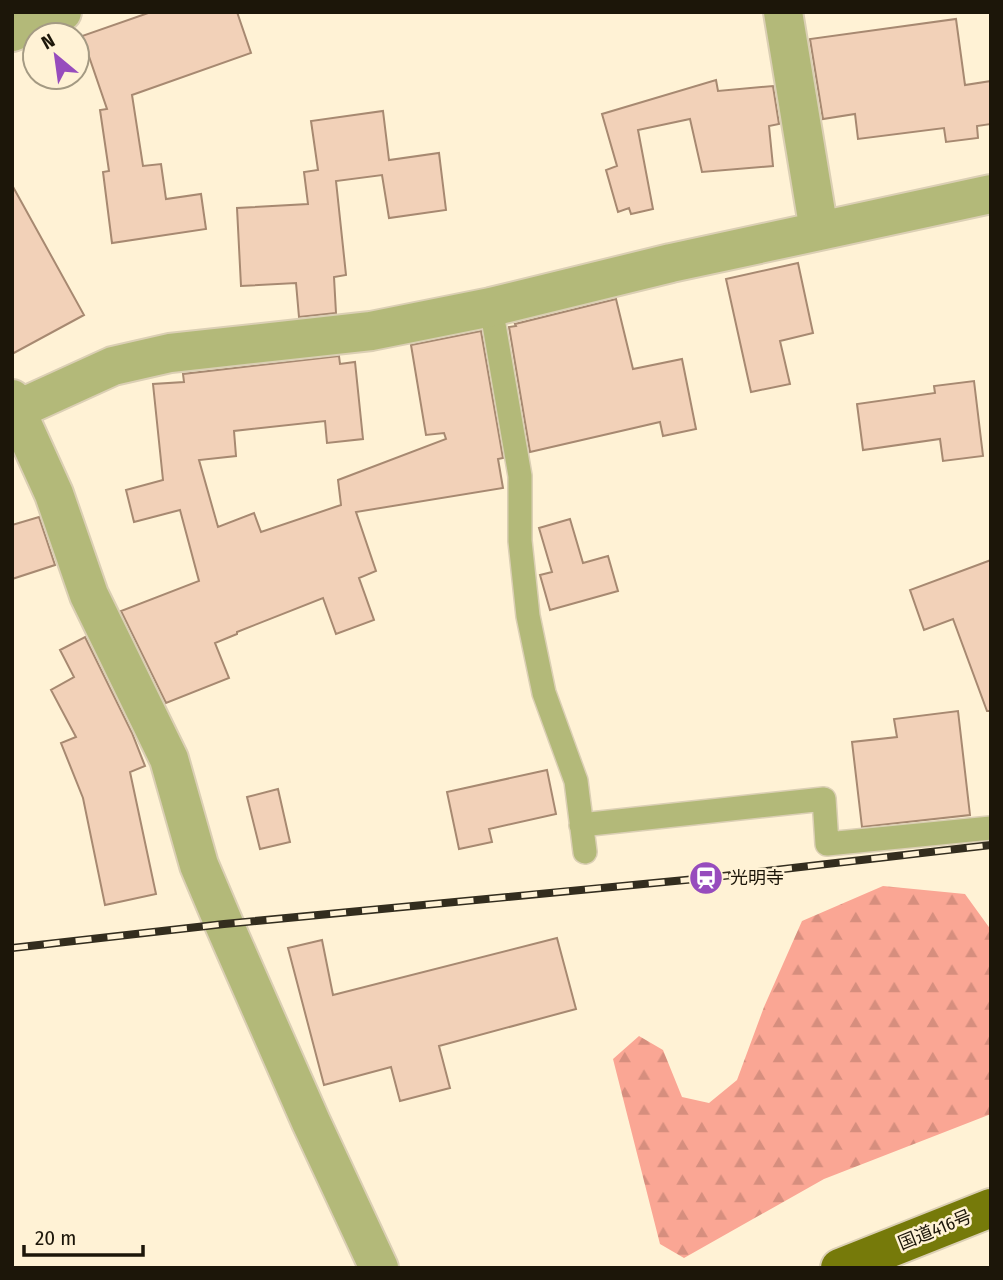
<svg xmlns="http://www.w3.org/2000/svg" width="1003" height="1280" font-family="'Fira Sans Condensed','Noto Sans JP',sans-serif">
	<defs>
		<pattern id="forest-firs" width="22" height="20" patternUnits="userSpaceOnUse" patternTransform="scale(1.75)"><rect width="22" height="20" fill="#faa694"/><path d="M5 1l3.5 6h-7zM16 11l3.5 6h-7z" fill="#d68e7e"/></pattern>
	</defs>
	<rect width="100%" height="100%" fill="#fff2d5"/>
	<path fill="url(#forest-firs)" d="M883 886 965 894 991 930V1114L824 1179 684 1258 660 1244 613 1059 639 1036 663 1050 682 1097 709 1103 737 1080 764 1007 802 921Z"/>
	<path fill="#f2d1b8" stroke="#a78971" stroke-width="2" d="M151 12H237L251 53 132 95 143 166 161 164 166 199 201 194 206 229 112 243 103 172 109 171 100 110 107 109 82 36Z
		M956 19 965 85 991 81V124L977 126 978 138 946 142 944 128 858 139 855 114 823 119 810 39Z
		M716 80 718 91 773 86 779 124 769 126 773 166 702 172 690 119 638 130 653 209 631 214 629 208 618 212 606 170 617 166 602 114Z
		M383 111 389 160 439 153 446 210 389 218 382 175 336 181 346 275 334 277 336 313 299 317 296 283 241 286 237 208 308 204 304 172 318 170 311 121Z
		M12 185 84 315 12 354Z
		M798 263 813 333 780 341 790 384 751 392 726 279Z
		M616 299 633 369 682 359 696 429 663 436 660 422 530 452 509 327 516 326 515 324Z
		M481 331 503 458 498 459 503 488 356 512 376 571 359 578 374 620 336 634 323 598 237 632V634L215 643 229 678 166 703 121 611 199 581 180 510 134 522 126 490 163 480 153 384 184 382 183 374 339 356 340 364 355 362 363 439 327 443 325 421 234 431 236 456 199 460 218 527 254 513 261 532 341 505 338 480 446 439 444 433 426 435 411 345Z
		M974 381 983 456 943 461 940 439 863 450 857 404 935 393 934 386Z
		M39 517 55 565 12 579V525Z
		M570 519 583 563 608 556 618 591 550 610 540 575 552 572 539 528Z
		M991 560V711H987L953 619 924 630 910 590Z
		M85 637 132 733 145 766 130 772 156 894 105 905 83 798 61 743 76 737 51 690 74 677 60 650Z
		M958 711 970 815 862 827 852 742 897 737 894 719Z
		M547 770 556 814 489 829 492 842 459 849 447 792Z
		M278 789 290 842 260 849 247 797Z
		M557 938 576 1009 439 1046 450 1088 400 1101 391 1067 324 1085 288 948 322 940 333 995Z"/>
	<g fill="none" stroke-linecap="round" stroke-linejoin="round">
		<g stroke="#dbcfb4" stroke-width="26">
			<path id="service" d="M491 307 520 476V541L528 616 544 693 576 781 585 852
				M581 825 824 799 827 844 991 828"/>
		</g>
		<g stroke="#dbcfb4" stroke-width="42">
			<path id="minor" d="M783 12 819 231
				M12 399 16 410 54 494 89 595 169 759 199 865 224 924 311 1122 379 1268
				M12 412 113 366 170 353 371 331 491 307 671 263 991 194"/>
		</g>
		<g stroke="#dbcfb4" stroke-width="42">
			<path id="tertiary" d="M12 32 62 12"/>
		</g>
		<g stroke="#dbcfb4" stroke-width="42">
			<path id="trunk" d="M840 1268 991 1208"/>
		</g>
		<use href="#service" stroke="#b3b979" stroke-width="23"/>
		<use href="#minor" stroke="#b3b979" stroke-width="38"/>
		<use href="#tertiary" stroke="#b3b979" stroke-width="38"/>
		<use href="#trunk" stroke="#767a0a" stroke-width="38"/>
		<g stroke="#332d1e" stroke-width="8">
			<path id="rail" d="M12 948 224 924 706 878 991 845"/>
		</g>
		<use href="#rail" stroke="#fff2d5" stroke-width="5" stroke-dasharray="16" stroke-linecap="butt"/>
	</g>
	<defs>
		<g id="station-disc" transform="scale(1.75)"><circle r="9.5" fill="#974cbd" stroke="#fff2d5"/><path d="M-3-6H3Q5-6 5-4V2Q5 4 3 4L4.5 6H3L1.5 4h-3L-3 6H-4.5L-3 4Q-5 4-5 2V-4Q-5-6-3-6ZM-3.5-4v3h7v-3ZM-3.5 1v1.5H-2V1ZM2 1v1.5H3.5V1Z" fill="#fff"/></g>
	</defs>
	<g fill-rule="evenodd">
		<use href="#station-disc" x="706" y="878"/>
	</g>
	<g text-anchor="middle" dominant-baseline="central" stroke-width="5" stroke-linejoin="round" paint-order="stroke">
		<g font-size="18" fill="#1c1609" stroke="#fff2d5" text-anchor="start">
			<text x="730" y="878">光明寺</text>
		</g>
		<g font-size="18" fill="#1c1609" stroke="#fff2d5">
			<text transform="translate(935 1230) rotate(-22)">国道416号</text>
		</g>
	</g>
	<rect width="1003" height="1280" fill="none" stroke="#1c1609" stroke-width="28"/>
	<g transform="translate(56 56) rotate(331)"><circle r="33" fill="#fff2d5" stroke="#a49a83" stroke-width="2"/>
	<path d="M0-5L12 26L0 18L-12 26Z" fill="#974cbd"/>
	<text y="-10" font-size="19" font-weight="bold" text-anchor="middle" fill="#1c1609">N</text>
	</g>
	<path d="M24 1245v10h119v-10" fill="none" stroke="#1c1609" stroke-width="3.5"/>
	<text x="35" y="1245" font-size="21" fill="#1c1609" stroke="#fff2d5" stroke-width="5" paint-order="stroke">20 m</text>
</svg>
